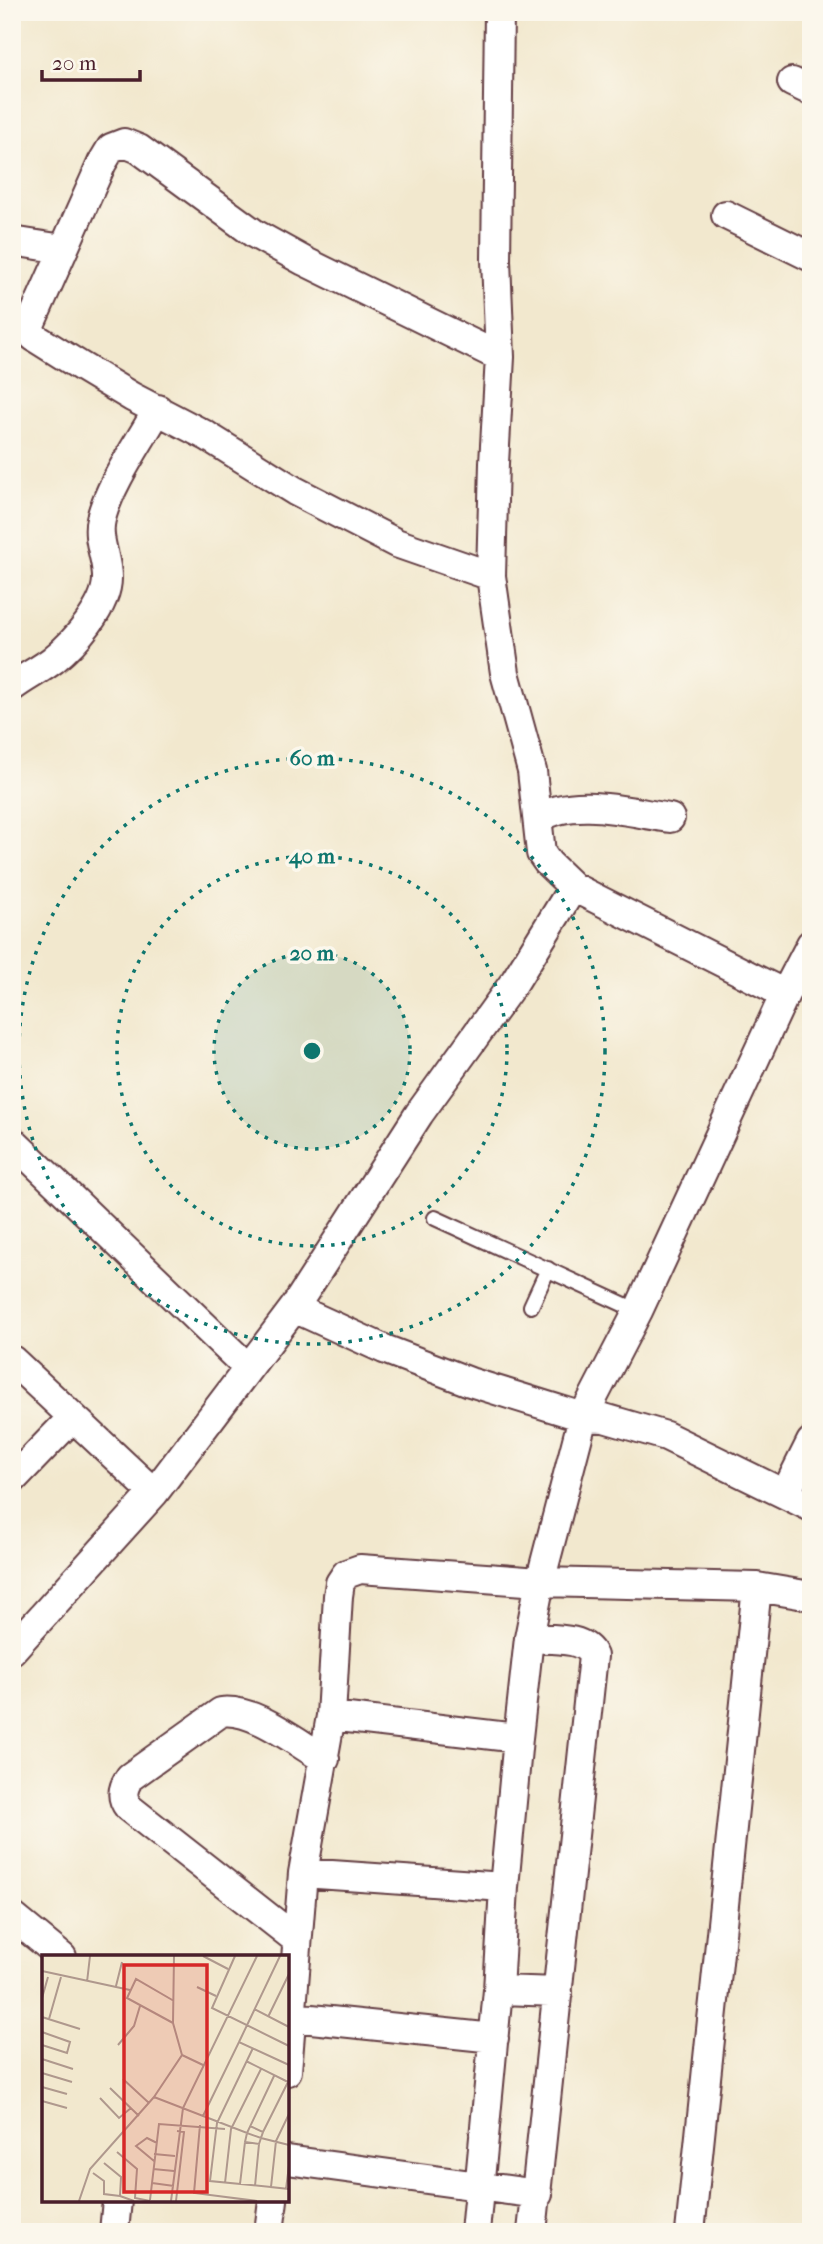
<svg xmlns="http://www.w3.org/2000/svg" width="823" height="2244" font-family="'IM FELL French Canon',serif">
	<rect width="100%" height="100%" fill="#fbf7ec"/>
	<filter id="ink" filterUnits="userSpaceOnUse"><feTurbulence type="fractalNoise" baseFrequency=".0143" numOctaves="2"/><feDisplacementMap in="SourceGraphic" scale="14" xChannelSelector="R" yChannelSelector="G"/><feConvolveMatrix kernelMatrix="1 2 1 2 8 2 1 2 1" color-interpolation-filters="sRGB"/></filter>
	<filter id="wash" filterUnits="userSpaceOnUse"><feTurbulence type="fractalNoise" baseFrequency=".00686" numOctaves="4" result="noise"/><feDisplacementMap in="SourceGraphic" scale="28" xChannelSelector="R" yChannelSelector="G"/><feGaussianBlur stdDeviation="1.57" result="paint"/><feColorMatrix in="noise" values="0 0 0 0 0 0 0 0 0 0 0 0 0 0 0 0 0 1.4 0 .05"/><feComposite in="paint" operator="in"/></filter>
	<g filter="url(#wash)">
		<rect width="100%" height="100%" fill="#f2e8ce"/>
	</g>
	<g filter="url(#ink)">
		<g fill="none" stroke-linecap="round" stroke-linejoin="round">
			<g stroke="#633d43" stroke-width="18">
				<path id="service" d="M435 1218 638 1311
					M531 1306 548 1269"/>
			</g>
			<g stroke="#633d43" stroke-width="32">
				<path id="minor" d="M792 82 811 91
					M726 215 811 257
					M12 241 63 249
					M491 576 396 543 295 491 207 436 132 397 82 367 34 337 29 327 102 163 111 148 124 143 139 149 255 234 304 261 500 357
					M12 687C25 677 40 670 53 660 74 643 108 606 107 577 107 557 96 539 101 519 109 485 141 440 158 409
					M539 819C571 795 633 813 670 818
					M573 887 785 994
					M12 1141 248 1368
					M294 1308 419 1114 515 981 573 887 548 863 541 853 532 771 505 673 491 576 494 463 500 357 496 260 499 12
					M12 1360 154 1493
					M12 1480 73 1417
					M785 1494 811 1442
					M529 1638C548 1640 584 1635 593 1656L532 2232
					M12 1650 154 1493 294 1308 384 1349 470 1382 583 1417 604 1418 666 1436 811 1507
					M331 1716 518 1738
					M303 1873 504 1887
					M12 1916 62 1957
					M297 1940 129 1808C120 1797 123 1787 130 1777L221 1712C253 1707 297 1743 325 1759
					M498 1990 558 1992
					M292 2017 494 2038
					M287 2071 303 1873 331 1716 338 1596 340 1583 346 1574 360 1569 540 1582 757 1587 811 1596
					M287 2160 538 2194
					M114 2232 117 2200
					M269 2232 273 2200
					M475 2232 498 1990 504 1887 518 1738 529 1638 540 1582 583 1417 638 1311 785 994 811 944
					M690 2232 757 1587"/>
			</g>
			<use href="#service" stroke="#fff" stroke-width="14"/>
			<use href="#minor" stroke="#fff" stroke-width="28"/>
		</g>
	</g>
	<circle cx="312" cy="1051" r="98" fill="#0f766e" fill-opacity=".12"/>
	<g fill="none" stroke="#0f766e" stroke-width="3.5" stroke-dasharray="3.5 7">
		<circle cx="312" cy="1051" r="98"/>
		<circle cx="312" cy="1051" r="195"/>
		<circle cx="312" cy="1051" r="293"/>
	</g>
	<g transform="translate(42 1955)">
		<rect width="247" height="247" fill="#f2e8ce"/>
		<path fill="none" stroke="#af988d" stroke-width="2" d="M161 1 186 14M193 1 170 53 247 91M0 16 88 35M45 27 48 1M74 31 80 7M155 32 174 41M0 43 6 22M212 54 247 72M0 62 38 74M226 62 247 19M7 64 19 22M131 68 85 43 94 24 132 46M0 77 28 87 25 98 0 90M197 87 238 1M76 90 92 71 98 51M211 93 175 168 168 226 229 232M140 100 161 110M0 104 31 114M204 106 246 127M0 118 30 127M81 124 107 148M0 132 25 139M68 133 97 161M112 142 140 100 131 68 132 1M58 143 77 163 89 153M0 146 25 153M247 159 234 186 229 232 247 234M161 161 197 87 247 110M158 170 152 238 215 246M208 171 221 177 217 189 203 187 205 178 219 183 247 190M221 177 247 125M75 197 95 214 93 243 108 246M112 199 133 201M112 206 94 191 105 183 115 188M62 208 79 222 78 241 92 246M111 214 132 216M51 218 62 226V239L78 241M110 228 132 231M183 228 189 174 219 114M198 229 203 187M213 231 217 189M244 234 247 210M108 245 117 169 183 174M37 246 48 214 112 142 205 178 232 121M129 246 141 153 215 1M134 246 142 177 135 176"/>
		<path fill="#d62828" fill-opacity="0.15" stroke="#d62828" stroke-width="3.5" d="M82 10H165V237H82Z"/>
		<rect width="247" height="247" fill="none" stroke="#4a1f2b" stroke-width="3.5"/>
	</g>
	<circle cx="312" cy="1051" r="10" fill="#0f766e" stroke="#fbf7ec" stroke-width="3.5"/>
	<g font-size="21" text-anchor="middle" font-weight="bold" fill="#0f766e" stroke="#fbf7ec" stroke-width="7" stroke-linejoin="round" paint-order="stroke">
		<text x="312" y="765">60 m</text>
		<text x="312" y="863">40 m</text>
		<text x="312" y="960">20 m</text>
	</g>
	<rect width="823" height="2244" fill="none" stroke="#fbf7ec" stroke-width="42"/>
	<path d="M42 70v10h98v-10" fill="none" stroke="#4a1f2b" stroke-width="3.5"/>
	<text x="52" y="70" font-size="21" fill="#4a1f2b" stroke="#fbf7ec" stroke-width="5" paint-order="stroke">20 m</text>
</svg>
